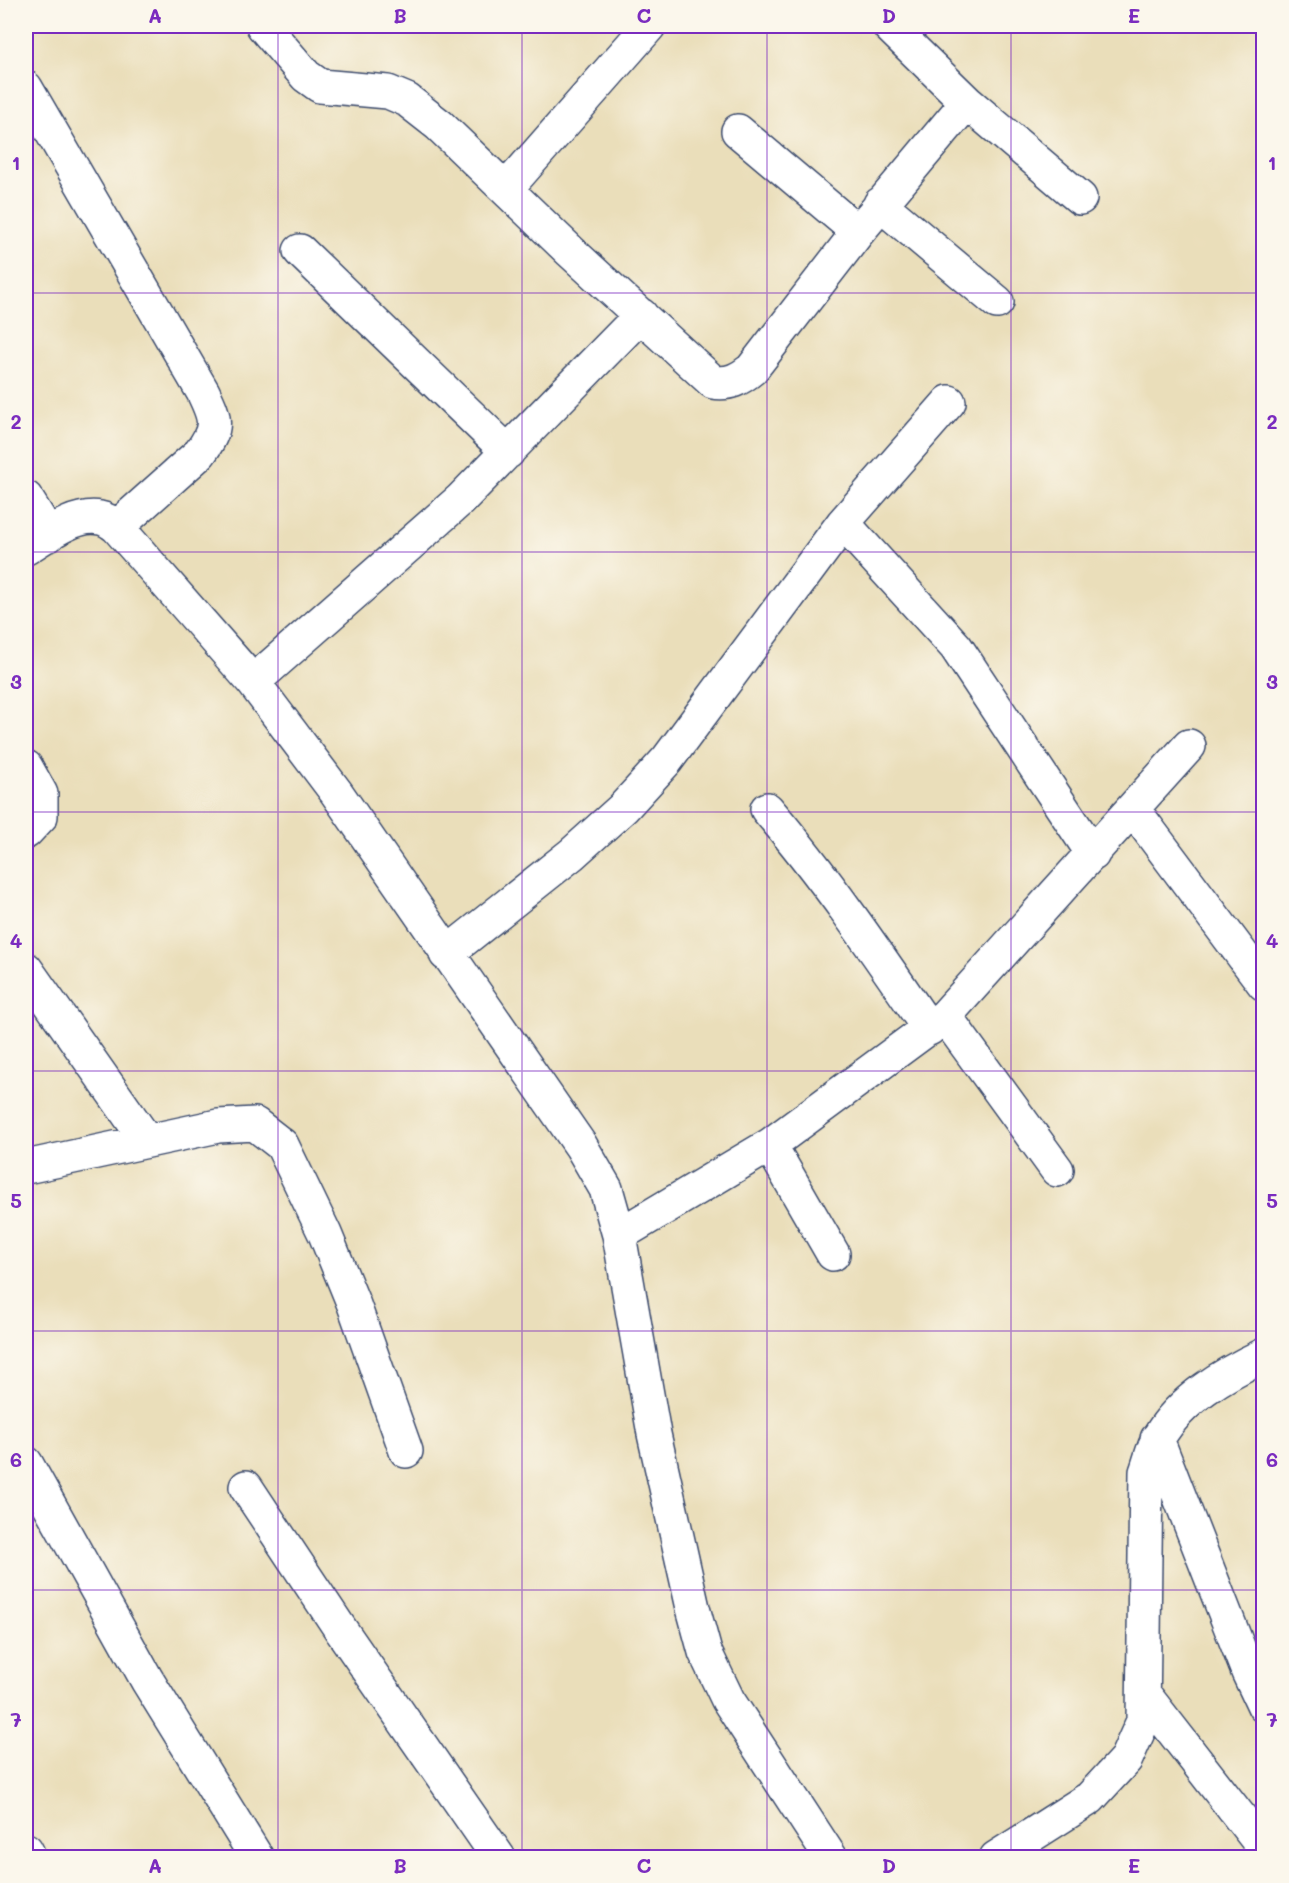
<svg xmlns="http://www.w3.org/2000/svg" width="1289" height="1883" font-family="Mali,sans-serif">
	<rect width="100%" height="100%" fill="#fbf7ec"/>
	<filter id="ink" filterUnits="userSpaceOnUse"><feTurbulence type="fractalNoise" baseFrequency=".0167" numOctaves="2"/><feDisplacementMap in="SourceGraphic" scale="12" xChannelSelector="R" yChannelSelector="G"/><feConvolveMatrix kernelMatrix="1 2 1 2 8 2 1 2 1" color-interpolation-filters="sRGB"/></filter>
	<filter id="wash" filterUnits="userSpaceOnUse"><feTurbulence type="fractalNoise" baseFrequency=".008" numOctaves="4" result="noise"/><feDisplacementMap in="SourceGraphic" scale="24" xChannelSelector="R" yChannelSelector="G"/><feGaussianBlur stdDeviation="1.35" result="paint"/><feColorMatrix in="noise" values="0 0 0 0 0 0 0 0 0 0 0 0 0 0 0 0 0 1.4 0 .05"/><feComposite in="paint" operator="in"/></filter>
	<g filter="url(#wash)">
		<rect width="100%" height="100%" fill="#eadeba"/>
	</g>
	<g filter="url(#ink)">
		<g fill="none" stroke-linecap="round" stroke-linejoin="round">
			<g stroke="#3a496c" stroke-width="36">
				<path id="minor" d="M263 26 306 76 320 86 388 92 407 100 439 125 570 251 713 382C729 385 740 379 752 369L858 232 967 102 889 26
					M26 88 203 392C216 419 219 427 200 453L117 527
					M967 102 1080 198
					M738 131 858 232
					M506 189 649 26
					M880 204 997 302
					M300 251 508 452
					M26 498 49 535
					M843 523 956 647 1093 854
					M26 548C46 536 75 513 100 518 106 519 112 523 117 527L253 682 336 792 581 1146 606 1189 619 1235 654 1434 693 1608 705 1652 728 1700 831 1858
					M253 682 460 500 641 315
					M26 767 41 794V816L26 832
					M767 809C826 878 877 953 929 1029
					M1133 809 1264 984
					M446 954 572 854 623 808 667 760 843 523 949 402
					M26 969 147 1141
					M945 1016 1057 1170
					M770 1145 833 1254
					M26 1167 218 1126 255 1124 282 1145 325 1234 354 1305 406 1451
					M619 1235 770 1145 945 1016 1189 746
					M1157 1439 1248 1672 1264 1706
					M26 1463 147 1680 257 1858
					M246 1487 341 1630 499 1858
					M1144 1694 1264 1848
					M26 1850 30 1858
					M996 1858 1090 1798 1126 1759 1143 1721 1146 1472C1150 1461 1153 1447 1159 1437 1181 1399 1224 1374 1264 1355"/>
			</g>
			<use href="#minor" stroke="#fff" stroke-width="33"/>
		</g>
	</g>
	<path fill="none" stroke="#7b2cbf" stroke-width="1.5" stroke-opacity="0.55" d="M278 26V1858M522 26V1858M767 26V1858M1011 26V1858M26 293H1264M26 552H1264M26 812H1264M26 1071H1264M26 1331H1264M26 1590H1264"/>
	<rect width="1289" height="1883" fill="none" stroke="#fbf7ec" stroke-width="66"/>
	<rect x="33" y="33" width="1223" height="1817" fill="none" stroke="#7b2cbf" stroke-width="2"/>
	<g font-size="20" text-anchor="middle" font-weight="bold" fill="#7b2cbf">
		<text x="155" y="23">A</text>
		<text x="400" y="23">B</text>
		<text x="644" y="23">C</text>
		<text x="889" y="23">D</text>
		<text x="1134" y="23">E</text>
		<text x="16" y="170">1</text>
		<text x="1272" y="170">1</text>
		<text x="16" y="429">2</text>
		<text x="1272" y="429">2</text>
		<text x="16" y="689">3</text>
		<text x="1272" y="689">3</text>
		<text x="16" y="948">4</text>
		<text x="1272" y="948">4</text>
		<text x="16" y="1208">5</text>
		<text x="1272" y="1208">5</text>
		<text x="16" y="1467">6</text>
		<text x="1272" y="1467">6</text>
		<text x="16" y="1727">7</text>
		<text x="1272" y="1727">7</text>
		<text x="155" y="1873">A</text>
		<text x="400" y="1873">B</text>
		<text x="644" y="1873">C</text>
		<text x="889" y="1873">D</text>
		<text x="1134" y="1873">E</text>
	</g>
</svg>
